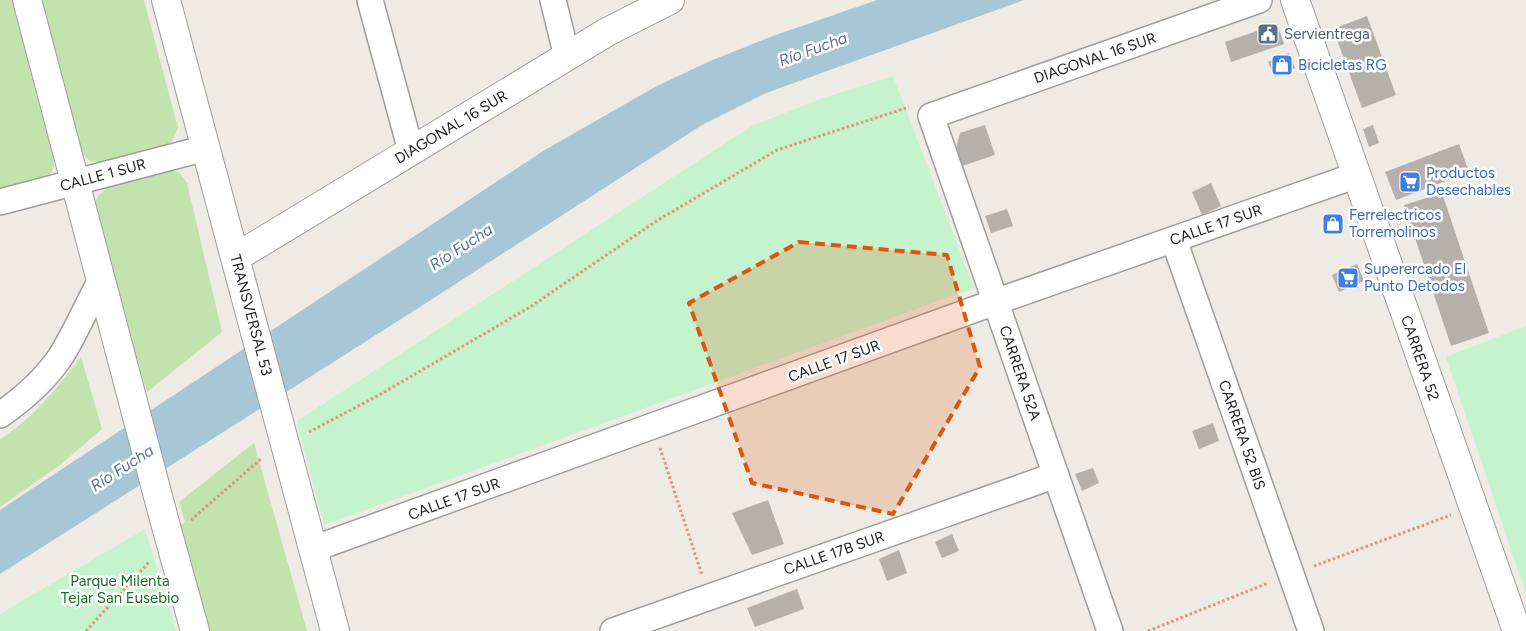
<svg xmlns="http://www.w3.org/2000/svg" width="1526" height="631" font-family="Figtree,sans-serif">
	<rect width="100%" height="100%" fill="#edebe3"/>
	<path fill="#c2e2ae" d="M0 0H16L54 146V166L49 177 0 193Z
		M41 0H144L178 128 172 141 158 152 107 163 90 161 81 152Z
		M171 170 180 173 187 183 222 332 147 392 138 362 130 369 94 209C95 203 96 198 100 194 111 181 153 175 171 170Z
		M81 357 102 429 60 465 0 507V439C36 416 55 390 81 357Z
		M254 443 307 631H209L176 529 185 522 179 502Z"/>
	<path fill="#c4f3cd" d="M893 76 974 288 324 525 297 421 752 126 823 98Z
		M1526 326V594L1446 357Z
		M145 529 176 631H0V614Z"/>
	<path fill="#a8c7d6" d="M877 0H1024L766 93 702 125 409 314 0 574V510L543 151 655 87 710 61 770 37Z"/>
	<path fill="#b6b0aa" d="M1367 16 1396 95 1362 108 1333 29Z
		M1277 24 1284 44 1231 62 1225 42Z
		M1289 53 1295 68 1275 77 1268 62Z
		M985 125 995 155 962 166 956 148 960 133Z
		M1373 125 1379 143 1369 147 1363 129Z
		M1459 144 1469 172 1396 200 1385 172Z
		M1211 183 1221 206 1202 215 1192 192Z
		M1442 193 1489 333 1451 346 1404 205Z
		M1007 209 1013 226 991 233 985 216Z
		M1330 216 1336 218 1340 227 1330 232 1325 221Z
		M1357 264 1364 281 1339 292 1332 275Z
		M1213 423 1219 441 1199 449 1192 431Z
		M1093 468 1099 483 1082 491 1075 474Z
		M768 500 784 544 752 555 732 513Z
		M952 534 959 551 942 558 935 542Z
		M899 550 907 573 887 581 879 559Z
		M797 589 804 609 755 627 747 608Z"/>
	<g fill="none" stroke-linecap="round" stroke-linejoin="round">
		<g stroke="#9e9e9e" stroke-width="28">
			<path id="minor" d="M370 0 411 151
				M553 0 567 57
				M0 202 206 148
				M1174 240 1311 631
				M0 415C23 399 45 380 61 356 76 332 87 305 101 280
				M313 549 995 302 1357 175
				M613 631 1056 475
				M1110 631 931 116 1259 0"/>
		</g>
		<g stroke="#9e9e9e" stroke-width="30">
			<path id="tertiary" d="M27 0 164 519 195 631
				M166 0 335 631
				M1295 0 1517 631
				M235 258 607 32 670 0"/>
		</g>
		<path stroke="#ea8f77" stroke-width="3" stroke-dasharray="2.5 2.5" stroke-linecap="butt" d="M309 432 381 394 530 307 658 220 777 150 909 107
			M660 448 702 575
			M191 520 262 458
			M1314 566 1451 515
			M86 631 150 561
			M1148 631 1268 583"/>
		<use href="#minor" stroke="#fff" stroke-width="25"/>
		<use href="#tertiary" stroke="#fff" stroke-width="28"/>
	</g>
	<path fill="#de560d" fill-opacity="0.2" stroke="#de560d" stroke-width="4" stroke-dasharray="10 6" stroke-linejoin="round" d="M799 242 947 255 980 367 893 514 752 483 689 303Z"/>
	<defs>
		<g id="civic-square" transform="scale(1.125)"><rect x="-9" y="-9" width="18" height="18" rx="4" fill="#5c6f8a" stroke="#fff"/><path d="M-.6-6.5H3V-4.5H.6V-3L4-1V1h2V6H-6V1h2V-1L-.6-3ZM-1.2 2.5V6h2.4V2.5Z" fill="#fff"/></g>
		<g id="shop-square" transform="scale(1.125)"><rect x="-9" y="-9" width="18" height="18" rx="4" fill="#3f7fe0" stroke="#fff"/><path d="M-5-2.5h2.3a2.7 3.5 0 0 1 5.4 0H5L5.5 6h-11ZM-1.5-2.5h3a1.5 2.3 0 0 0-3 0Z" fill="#fff"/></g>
		<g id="supermarket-square" transform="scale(1.125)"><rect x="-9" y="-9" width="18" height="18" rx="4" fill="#3f7fe0" stroke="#fff"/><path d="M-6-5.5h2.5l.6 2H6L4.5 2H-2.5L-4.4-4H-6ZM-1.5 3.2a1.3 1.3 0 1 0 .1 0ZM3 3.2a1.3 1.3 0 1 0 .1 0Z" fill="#fff"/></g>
	</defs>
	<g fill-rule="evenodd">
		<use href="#civic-square" x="1268" y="34"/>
		<use href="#shop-square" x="1282" y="65"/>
		<use href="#supermarket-square" x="1410" y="182"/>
		<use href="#shop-square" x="1333" y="224"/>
		<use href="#supermarket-square" x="1348" y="278"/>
	</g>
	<g text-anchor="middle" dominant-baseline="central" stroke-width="5" stroke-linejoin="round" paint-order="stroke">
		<g font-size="15" fill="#4e5e75" stroke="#fff" text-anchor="start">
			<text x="1284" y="34">Servientrega</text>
		</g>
		<g font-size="15" fill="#1d1d1d" stroke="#fff">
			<text transform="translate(1095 58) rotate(-19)">DIAGONAL 16 SUR</text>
			<text transform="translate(451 127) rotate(-31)">DIAGONAL 16 SUR</text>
			<text transform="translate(103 175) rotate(-15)">CALLE 1 SUR</text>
			<text transform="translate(1216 225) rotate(-19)">CALLE 17 SUR</text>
			<text transform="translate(251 315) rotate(75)">TRANSVERSAL 53</text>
			<text transform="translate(1420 358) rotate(71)">CARRERA 52</text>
			<text transform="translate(834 361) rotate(-20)">CALLE 17 SUR</text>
			<text transform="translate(1020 373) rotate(71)">CARRERA 52A</text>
			<text transform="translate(1242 435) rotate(71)">CARRERA 52 BIS</text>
			<text transform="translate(454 499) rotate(-20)">CALLE 17 SUR</text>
			<text transform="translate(834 553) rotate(-19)">CALLE 17B SUR</text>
		</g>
		<g font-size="15" fill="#366cbe" stroke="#fff" text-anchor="start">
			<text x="1298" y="65">Bicicletas RG</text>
			<text x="1426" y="173">Productos<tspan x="1426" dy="17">Desechables</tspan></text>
			<text x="1349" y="215">Ferrelectricos<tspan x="1349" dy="17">Torremolinos</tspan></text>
			<text x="1364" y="269">Superercado El<tspan x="1364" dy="17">Punto Detodos</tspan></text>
		</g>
		<g font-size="15" fill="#176e28" stroke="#fff">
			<text x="120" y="581">Parque Milenta<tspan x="120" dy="17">Tejar San Eusebio</tspan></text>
		</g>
		<g font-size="16" font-style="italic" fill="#5473a1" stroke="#fff">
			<text transform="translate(813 49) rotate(-20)">Río Fucha</text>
			<text transform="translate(461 247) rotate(-33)">Río Fucha</text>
			<text transform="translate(122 468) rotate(-33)">Río Fucha</text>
		</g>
	</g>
</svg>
